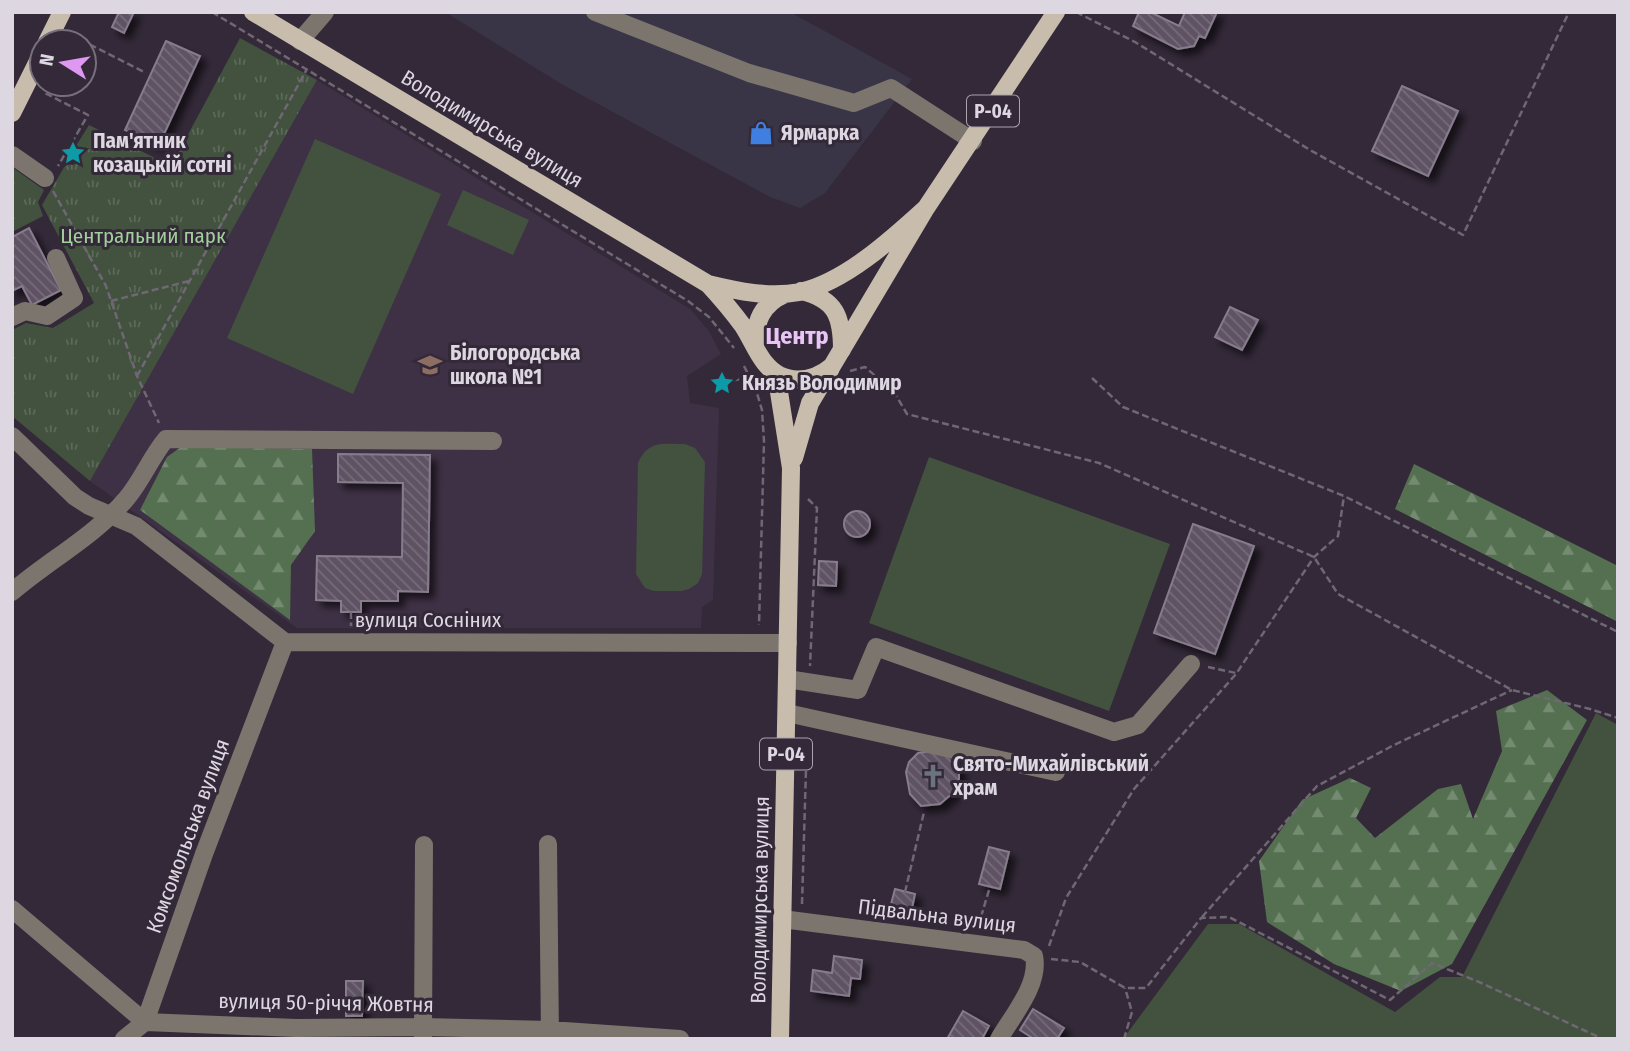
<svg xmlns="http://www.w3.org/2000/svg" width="1630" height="1051" font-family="'Fira Sans Condensed',sans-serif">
	<defs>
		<pattern id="grass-tufts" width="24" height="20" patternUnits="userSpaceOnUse" patternTransform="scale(1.75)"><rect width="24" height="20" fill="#42523f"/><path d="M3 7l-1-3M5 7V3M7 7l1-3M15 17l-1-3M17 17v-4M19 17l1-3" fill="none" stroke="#5d6a5a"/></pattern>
		<pattern id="forest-firs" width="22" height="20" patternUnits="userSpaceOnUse" patternTransform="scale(1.75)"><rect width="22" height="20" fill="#547050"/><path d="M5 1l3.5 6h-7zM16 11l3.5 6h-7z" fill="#748a71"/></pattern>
		<pattern id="building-back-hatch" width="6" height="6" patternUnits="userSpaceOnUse" patternTransform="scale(1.75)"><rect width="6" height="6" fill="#5e5364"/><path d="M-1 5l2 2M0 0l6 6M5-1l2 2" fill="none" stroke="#756b7a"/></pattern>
		<filter id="shadow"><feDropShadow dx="6" dy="6" stdDeviation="3.5" flood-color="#0009"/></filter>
	</defs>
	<rect width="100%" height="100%" fill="#332938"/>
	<path fill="#393546" d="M445 12H790L912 79 825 193 800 208 770 197 563 85Z"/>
	<path fill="#3f3145" d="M317 80 690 309 709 331 721 354 687 376 690 403 719 408 713 600 702 607 701 628H297L90 481Z"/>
	<path fill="url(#grass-tufts)" d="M240 38 317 80 90 481 12 416V330L26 323 53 328 94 303 42 205 66 164 73 165 80 161 82 154 76 146 89 125 171 166Z
		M13 168 44 190 38 202 43 216 12 232Z"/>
	<path fill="url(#forest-firs)" d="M181 447 312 449 315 531 291 565 290 620 140 510 167 457Z
		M1414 464 1618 566V622L1395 509Z
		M1547 690 1587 720 1452 964 1401 991 1334 964 1267 922 1259 861 1302 800 1350 778 1371 788 1356 818 1375 838 1438 789 1461 784 1473 819 1502 751 1496 711Z"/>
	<path fill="#42523f" d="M315 139 441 194 353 394 227 338Z
		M463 190 529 220 513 255 447 225Z
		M685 444 695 448 705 462 702 574 698 583 689 589 681 591H654L645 588 636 574 638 463C648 440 663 444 685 444Z
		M929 457 1170 544 1109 711 869 623Z
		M1596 713 1618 725V1039H1123L1208 924H1239L1395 1012 1440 977H1462Z"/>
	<path fill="url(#building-back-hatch)" stroke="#877c8d" stroke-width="2" filter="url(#shadow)" d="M119 12H134L124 33 112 27Z
		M1139 12H1150L1179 26 1185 12H1217L1205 38 1199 36 1194 46 1178 49 1133 26Z
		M166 41 200 56 159 145 125 130Z
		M1402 86 1458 111 1428 176 1372 151Z
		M29 228 61 290 32 305 22 286 12 291V237Z
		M1230 307 1258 320 1242 350 1215 337Z
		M338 454 430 455 428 592 398 591V601H361V612H341V601L316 600 317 556 402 557 403 483 338 482Z
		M844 524a13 13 0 1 1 26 0a13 13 0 1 1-26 0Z
		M1193 524 1254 546 1215 654 1154 633Z
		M819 561 837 562 836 586 818 585Z
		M932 751 952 757 959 766V779L954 792 940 804 921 806 910 794 906 772 909 762 918 753Z
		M989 847 1009 852 1000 889 979 884Z
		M895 889 915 894 911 913 890 908Z
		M834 956 862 960 860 979 851 978 849 996 811 991 813 970 832 973Z
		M346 981H363L362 1016H346Z
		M1033 1009 1064 1028 1057 1039H1034L1020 1030Z
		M963 1011 989 1026 982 1039H947Z"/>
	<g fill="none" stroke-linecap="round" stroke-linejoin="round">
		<path stroke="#706774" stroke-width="2.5" stroke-dasharray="7 3.5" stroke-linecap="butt" d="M212 12 688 301 709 317 734 348
			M1076 12 1135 42 1310 150 1463 235 1569 12
			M71 35 146 73
			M49 84 45 93 88 115 58 166
			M53 191 106 286 137 376 159 423
			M111 301 189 281
			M744 366 756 390 762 410 764 441 759 625
			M850 371 865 367 894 392 907 414 1099 463 1314 557 1338 594 1512 690 1590 709 1618 718
			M137 376 307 69
			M1092 378 1123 407 1344 496 1618 632
			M722 383 750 377
			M808 499 817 508 810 666
			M351 612V626
			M1208 667 1236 673
			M905 892 924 812
			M802 904 807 736
			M1202 917 1317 786 1394 745 1512 690
			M978 927 989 890
			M1049 946 1066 898 1134 789 1236 674 1314 557 1338 536 1344 496
			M1051 959 1080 962 1125 988H1146L1201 918 1229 917 1390 1000 1432 963 1479 982 1603 1039
			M1124 1039 1132 1012 1125 988"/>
		<path stroke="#7b756e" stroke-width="18" d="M595 12 749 73 854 103 891 88 973 141
			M300 41 325 12
			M12 155 45 178
			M12 317 25 311 47 316 74 298 56 258
			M12 436 75 497 89 506 136 526 285 642 788 643
			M12 592C49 560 95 536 127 498 142 480 151 457 166 439L493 441
			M787 679 858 690 876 647 1114 732 1138 725 1191 664
			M787 713 1056 772
			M548 844 550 1039
			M12 909 145 1022 296 1028 423 1027 550 1030 680 1039
			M782 919 1024 950 1034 956C1040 984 1013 1015 999 1039
			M423 1037 424 845
			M124 1039 145 1022 204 854 285 642"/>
		<path stroke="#c8bcad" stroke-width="18" d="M253 12 708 284C737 291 769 298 800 292 845 282 892 239 926 208
			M47 42 62 12
			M12 113 42 53
			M708 284C720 297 732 311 743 326 751 338 756 352 765 363 783 386 812 383 832 366L926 208 1056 12
			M801 291C836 299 842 317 842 350
			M756 346C754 322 762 304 785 294
			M776 373 791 468 780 1039
			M794 458 810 403 831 368"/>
	</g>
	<defs>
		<g id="shop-bare" transform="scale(1.89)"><path d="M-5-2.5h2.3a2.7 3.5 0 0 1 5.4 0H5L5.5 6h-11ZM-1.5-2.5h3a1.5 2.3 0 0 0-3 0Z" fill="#3f7fe0" stroke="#332938" stroke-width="2.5" paint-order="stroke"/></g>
		<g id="sight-bare" transform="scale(1.89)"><path d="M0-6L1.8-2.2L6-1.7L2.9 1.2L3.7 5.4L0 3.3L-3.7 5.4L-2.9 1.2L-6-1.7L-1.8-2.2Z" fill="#0f9aa8" stroke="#332938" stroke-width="2.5" paint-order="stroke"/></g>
		<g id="school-bare" transform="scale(1.89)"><path d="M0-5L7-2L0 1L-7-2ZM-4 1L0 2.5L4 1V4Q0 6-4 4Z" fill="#8d6e63" stroke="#332938" stroke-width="2.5" paint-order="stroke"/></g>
		<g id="church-bare" transform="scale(1.89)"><path d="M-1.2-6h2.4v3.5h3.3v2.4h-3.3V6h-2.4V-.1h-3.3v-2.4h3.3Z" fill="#6b7280" stroke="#332938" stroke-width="2.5" paint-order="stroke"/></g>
	</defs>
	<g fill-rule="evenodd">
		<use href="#shop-bare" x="761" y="133"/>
		<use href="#sight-bare" x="73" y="153"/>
		<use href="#school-bare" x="430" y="365"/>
		<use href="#sight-bare" x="722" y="383"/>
		<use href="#church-bare" x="933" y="776"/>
	</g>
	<g text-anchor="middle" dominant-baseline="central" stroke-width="6" stroke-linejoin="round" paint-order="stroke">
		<g fill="#332938" stroke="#aaa3ae" stroke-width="2">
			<rect x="967" y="95.5" width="52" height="31" rx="5"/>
			<rect x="760" y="738.5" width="52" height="31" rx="5"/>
		</g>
		<g font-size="19" font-weight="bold" fill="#ddd7e1">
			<text x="993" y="111">Р-04</text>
			<text x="786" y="754">Р-04</text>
		</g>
		<g font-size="21" fill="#ddd7e1" stroke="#332938">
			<text transform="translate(492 129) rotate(31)">Володимирська вулиця</text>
			<text x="428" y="620">вулиця Сосніних</text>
			<text transform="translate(188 836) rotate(-70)">Комсомольська вулиця</text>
			<text transform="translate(760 900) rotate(-89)">Володимирська вулиця</text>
			<text transform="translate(937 916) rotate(7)">Підвальна вулиця</text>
			<text transform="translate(326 1003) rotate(1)">вулиця 50-річчя Жовтня</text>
		</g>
		<g font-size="21" font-weight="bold" fill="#ddd7e1" stroke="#332938" text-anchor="start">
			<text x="781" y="133">Ярмарка</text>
			<text x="93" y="141">Пам'ятник<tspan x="93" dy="24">козацькій сотні</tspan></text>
			<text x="450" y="353">Білогородська<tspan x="450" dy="24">школа №1</tspan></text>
			<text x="742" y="383">Князь Володимир</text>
			<text x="953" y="764">Свято-Михайлівський<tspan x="953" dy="24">храм</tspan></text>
		</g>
		<g font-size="21" fill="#a1d09a" stroke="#332938">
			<text x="143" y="236">Центральний парк</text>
		</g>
		<g font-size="24" font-weight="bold" fill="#ebc4f7" stroke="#332938">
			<text x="797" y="336">Центр</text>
		</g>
	</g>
	<rect width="1630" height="1051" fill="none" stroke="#ddd7e1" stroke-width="28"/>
	<g transform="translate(63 63) rotate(281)"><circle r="33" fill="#332938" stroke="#776f7c" stroke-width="2"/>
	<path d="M0-5L12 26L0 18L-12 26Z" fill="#de98f2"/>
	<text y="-10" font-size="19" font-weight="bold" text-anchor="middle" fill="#ddd7e1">N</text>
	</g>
</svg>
